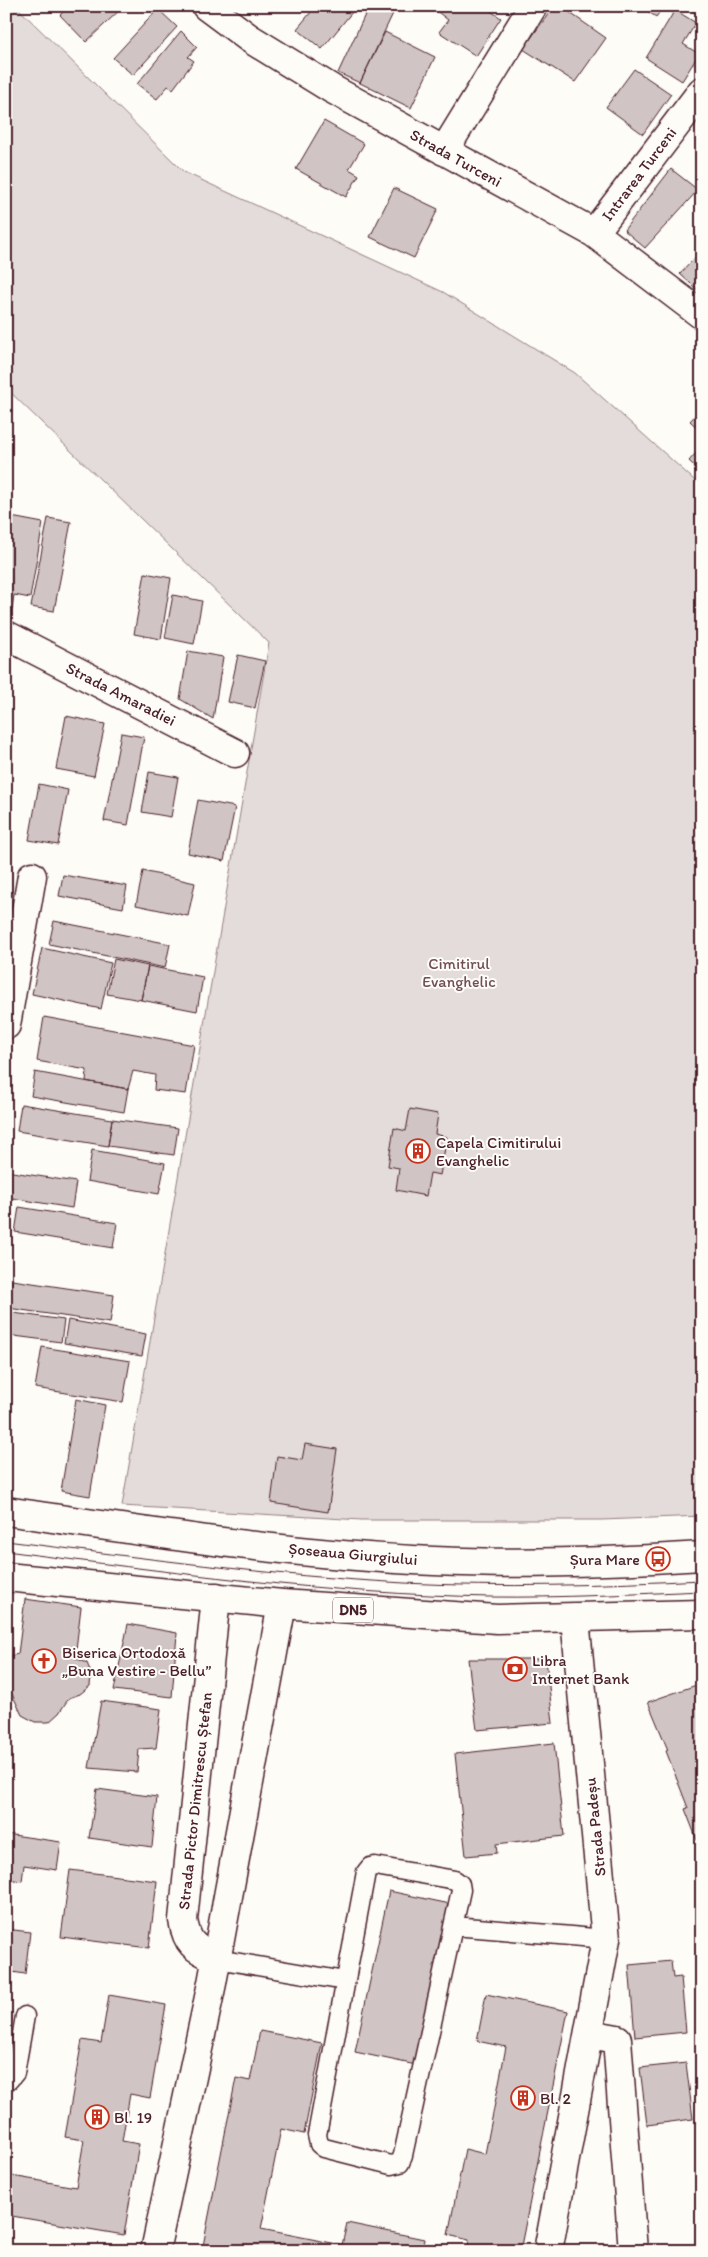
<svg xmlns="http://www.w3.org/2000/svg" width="708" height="2257" font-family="Itim,sans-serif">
	<rect width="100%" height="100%" fill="#fdfcf7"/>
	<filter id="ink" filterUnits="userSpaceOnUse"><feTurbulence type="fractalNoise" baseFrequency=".02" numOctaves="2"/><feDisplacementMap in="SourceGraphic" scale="10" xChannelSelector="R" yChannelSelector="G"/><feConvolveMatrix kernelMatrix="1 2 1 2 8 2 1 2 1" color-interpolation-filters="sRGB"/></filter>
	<g filter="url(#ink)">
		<path fill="#e3dcda" stroke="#967e82" d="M6 6H16L184 172 443 292 575 373 702 487V1516L602 1520H362L122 1506 269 643 6 388Z"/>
		<path fill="#d0c5c4" stroke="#4a1f2b" d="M69 6H124L86 42 60 15Z
			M316 6H357L322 49 297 29Z
			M369 6 396 7 360 83 338 73Z
			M430 6H483L501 18 476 56 439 32 448 20Z
			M554 6H560L606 38 575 82 523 49Z
			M640 6H664L656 17Z
			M685 6H702V17Z
			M158 9 177 27 133 75 113 58Z
			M675 10 696 23 683 44 699 54 682 81 646 58Z
			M181 31 197 47 188 57 194 61 173 89 168 86 157 99 137 84Z
			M385 32 435 57 411 108 360 83Z
			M634 69 671 94 643 134 606 107Z
			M324 121 364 144 349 169 359 175 346 197 296 169Z
			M671 169 698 190 645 248 624 230Z
			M394 188 438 209 414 258 370 237Z
			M702 250V294L680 274Z
			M702 408V432L690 421Z
			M702 446V473L689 461Z
			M6 516 43 523 30 598 14 595 12 609 6 606Z
			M48 518 71 522 54 611 31 607Z
			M145 573 171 578 161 639 134 634Z
			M173 595 202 601 194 644 165 638Z
			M188 651 223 657 213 719 180 699Z
			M238 655 265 661 255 708 228 702Z
			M66 716 105 724 94 776 56 769Z
			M121 733 144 737 128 825 104 821Z
			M6 766 9 767 6 785Z
			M149 772 178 777 171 817 142 812Z
			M39 784 68 790 58 845 29 840Z
			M198 800 235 807 224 861 188 853Z
			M143 871 195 883 188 916 136 905Z
			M63 875 127 886 123 908 59 896Z
			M54 921 170 944 165 968 49 944Z
			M42 948 111 963 101 1009 32 994Z
			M114 959 148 966 141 1000 107 994Z
			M148 966 203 977 197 1011 141 1000Z
			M44 1017 194 1045 186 1094 154 1090 155 1075 133 1071 128 1089 86 1081 87 1070 37 1061Z
			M35 1072 128 1089 124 1112 31 1096Z
			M21 1104 112 1119 108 1146 17 1131Z
			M410 1109 438 1114 435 1134 447 1137 440 1175 430 1173 426 1196 396 1190 399 1168 388 1166 394 1128 406 1131Z
			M112 1119 178 1128 174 1155 108 1146Z
			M92 1150 165 1163 159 1194 87 1181Z
			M6 1171 76 1182 72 1208 6 1197Z
			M19 1207 117 1223 113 1248 15 1232Z
			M12 1280 114 1295 110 1323 8 1308Z
			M6 1312 64 1320 61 1342 6 1335Z
			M68 1320 146 1334 142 1356 64 1343Z
			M42 1347 130 1361 123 1402 35 1388Z
			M76 1399 105 1405 90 1496 61 1491Z
			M305 1444 337 1449 328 1512 271 1503 277 1456 302 1460Z
			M25 1599 81 1607 75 1658 87 1663 91 1673 90 1686 80 1694 69 1698 59 1713 49 1722H35L22 1715 12 1694 6 1691V1657L18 1654Z
			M128 1624 177 1633 172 1697 114 1690Z
			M468 1659H546L553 1723 477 1730Z
			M702 1683V1845L699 1839 697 1840 685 1809 688 1808 666 1751 668 1750 648 1702Z
			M101 1701 161 1709 156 1748 139 1749 137 1772 89 1768Z
			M554 1743 564 1836 496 1844 497 1853 466 1856 455 1754Z
			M97 1789 157 1797 152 1847 89 1838Z
			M6 1834 61 1842 57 1870 24 1865 22 1881 6 1879Z
			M70 1870 157 1881 149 1948 61 1937Z
			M389 1891 450 1904 416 2065 355 2052Z
			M6 1929 30 1932 25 1974 6 1971Z
			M671 1961 673 1978 681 1977 686 2032 635 2037 629 1965Z
			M486 1994 568 2011 520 2251H467L469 2240 448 2235 465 2149 485 2154 506 2047 477 2041Z
			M109 1995 166 2005 150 2098 130 2094 122 2141 139 2144 124 2235 6 2215V2175L76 2187 84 2140 65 2137 82 2040 101 2043Z
			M260 2031 322 2043 304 2134 281 2129 261 2229 342 2245 347 2223 424 2239 422 2251H202L236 2078 250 2081Z
			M686 2063 693 2119 647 2125 640 2068Z
			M698 2158H702V2174Z"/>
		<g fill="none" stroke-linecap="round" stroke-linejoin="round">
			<g stroke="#4a1f2b" stroke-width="21">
				<path id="service" d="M375 1866 455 1880 460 1884 461 1890 403 2155 400 2163 391 2165 324 2148 319 2144 317 2135 366 1872 370 1867Z
					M454 1926 606 1939
					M217 1959 345 1981
					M6 2080H9L15 2073 25 2016"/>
			</g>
			<g stroke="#4a1f2b" stroke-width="31">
				<path id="minor" d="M206 6 249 38 332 89 594 233 702 315
					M444 151 533 6
					M594 233 702 91
					M6 635 235 753
					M6 1025 32 876
					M216 1597 183 1920C187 1945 195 1948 217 1959
					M589 2034 617 2039 633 2251
					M155 2251 212 1983 282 1604
					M548 2251 606 1939 575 1619"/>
			</g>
			<g stroke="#4a1f2b" stroke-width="31">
				<path id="primary" d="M6 1511C148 1532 290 1555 434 1561 523 1565 612 1562 702 1556
					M6 1577 282 1604 497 1619 702 1614"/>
			</g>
			<use href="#service" stroke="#fdfcf7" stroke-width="18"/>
			<use href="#minor" stroke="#fdfcf7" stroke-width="28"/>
			<use href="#primary" stroke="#fdfcf7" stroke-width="28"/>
			<path stroke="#4a1f2b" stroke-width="1" d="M6 1541C138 1557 271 1576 404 1583 503 1588 603 1585 702 1580
				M6 1551C167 1572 328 1594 491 1597 561 1598 632 1594 702 1591"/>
		</g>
	</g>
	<defs>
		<g id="building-ring" transform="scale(1.25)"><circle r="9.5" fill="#fdfcf7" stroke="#c8321e" stroke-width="1.5"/><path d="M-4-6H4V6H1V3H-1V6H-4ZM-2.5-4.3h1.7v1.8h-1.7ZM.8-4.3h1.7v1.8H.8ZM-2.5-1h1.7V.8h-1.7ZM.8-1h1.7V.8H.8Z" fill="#c8321e"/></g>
		<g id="bus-ring" transform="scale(1.25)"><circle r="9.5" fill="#fdfcf7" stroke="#c8321e" stroke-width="1.5"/><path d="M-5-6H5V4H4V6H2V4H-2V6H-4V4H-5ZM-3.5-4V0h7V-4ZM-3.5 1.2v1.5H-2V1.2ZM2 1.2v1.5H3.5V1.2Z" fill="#c8321e"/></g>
		<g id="church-ring" transform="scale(1.25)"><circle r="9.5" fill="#fdfcf7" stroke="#c8321e" stroke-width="1.5"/><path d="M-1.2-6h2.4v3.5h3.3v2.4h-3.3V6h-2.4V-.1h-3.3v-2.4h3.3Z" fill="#c8321e"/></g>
		<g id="bank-ring" transform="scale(1.25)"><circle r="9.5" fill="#fdfcf7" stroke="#c8321e" stroke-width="1.5"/><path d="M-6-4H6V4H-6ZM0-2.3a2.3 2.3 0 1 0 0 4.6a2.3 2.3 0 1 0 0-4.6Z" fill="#c8321e"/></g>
	</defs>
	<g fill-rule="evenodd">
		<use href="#building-ring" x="418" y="1151"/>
		<use href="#bus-ring" x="658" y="1559"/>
		<use href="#church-ring" x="44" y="1661"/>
		<use href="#bank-ring" x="515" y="1669"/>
		<use href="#building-ring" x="523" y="2098"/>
		<use href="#building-ring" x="97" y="2117"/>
	</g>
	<g text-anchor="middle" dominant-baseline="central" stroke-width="4" stroke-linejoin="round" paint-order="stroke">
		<rect fill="#fdfcf7" stroke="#806168" stroke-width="1" x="333" y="1597.5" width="40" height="25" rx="4"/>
		<g font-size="15" font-weight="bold" fill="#4a1f2b">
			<text x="353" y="1610">DN5</text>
		</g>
		<g font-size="16" fill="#4a1f2b" stroke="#fdfcf7">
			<text transform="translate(456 158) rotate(29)">Strada Turceni</text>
			<text transform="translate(639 174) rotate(-53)">Intrarea Turceni</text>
			<text transform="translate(121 694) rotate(27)">Strada Amaradiei</text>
			<text transform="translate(353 1554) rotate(5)">Șoseaua Giurgiului</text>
			<text transform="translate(195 1801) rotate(-84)">Strada Pictor Dimitrescu Ștefan</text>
			<text transform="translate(595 1827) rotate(-96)">Strada Padeșu</text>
		</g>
		<g font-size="16" fill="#704e57" stroke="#fdfcf7">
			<text x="459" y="963">Cimitirul<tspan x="459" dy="18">Evanghelic</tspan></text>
		</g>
		<g font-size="16" fill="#4a1f2b" stroke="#fdfcf7" text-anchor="start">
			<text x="436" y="1142">Capela Cimitirului<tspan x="436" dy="18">Evanghelic</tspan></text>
			<text x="640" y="1559" text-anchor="end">Șura Mare</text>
			<text x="62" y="1652">Biserica Ortodoxă<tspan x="62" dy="18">„Buna Vestire - Bellu”</tspan></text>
			<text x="532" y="1660">Libra<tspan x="532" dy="18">Internet Bank</tspan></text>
			<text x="540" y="2098">Bl. 2</text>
			<text x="114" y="2117">Bl. 19</text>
		</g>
	</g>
	<rect width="708" height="2257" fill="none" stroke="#fdfcf7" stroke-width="25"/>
	<rect x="12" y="12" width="683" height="2232" fill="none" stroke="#4a1f2b" stroke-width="2" filter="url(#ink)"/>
</svg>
